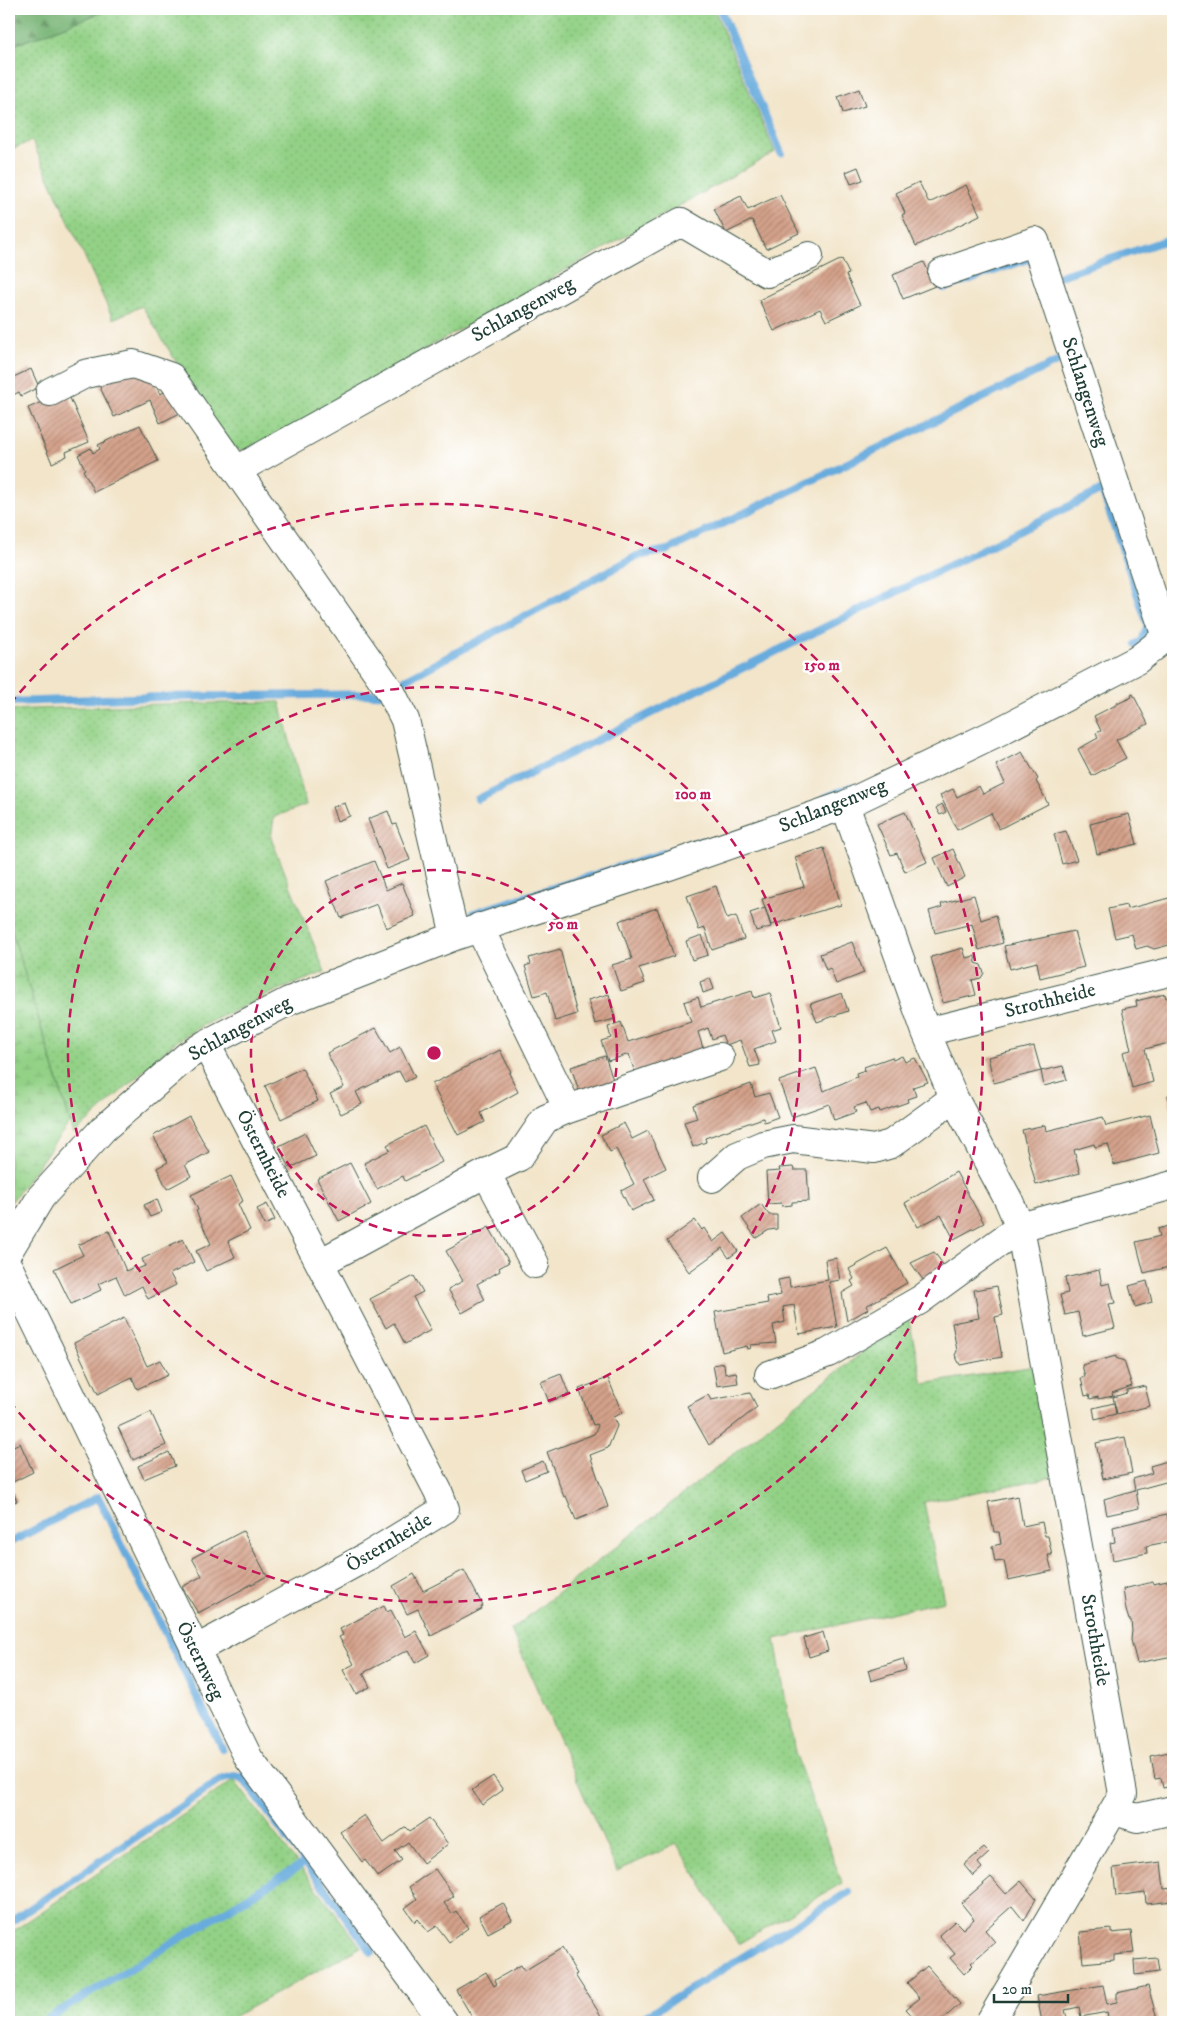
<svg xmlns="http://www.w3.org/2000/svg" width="1182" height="2031" font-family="'IM FELL DW Pica',serif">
	<defs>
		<pattern id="grass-dots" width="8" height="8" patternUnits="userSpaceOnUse" patternTransform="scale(1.25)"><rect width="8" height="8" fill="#93d186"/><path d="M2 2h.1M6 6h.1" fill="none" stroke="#7eb474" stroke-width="1.8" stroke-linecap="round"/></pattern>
		<pattern id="forest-firs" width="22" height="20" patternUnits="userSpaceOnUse" patternTransform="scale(1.25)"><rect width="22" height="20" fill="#76b373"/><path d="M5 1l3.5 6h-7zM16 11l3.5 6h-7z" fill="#60935f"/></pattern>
		<pattern id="wetland-marsh" width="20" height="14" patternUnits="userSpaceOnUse" patternTransform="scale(1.25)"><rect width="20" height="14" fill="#93d186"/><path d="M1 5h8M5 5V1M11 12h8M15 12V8" fill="none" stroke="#7eb474"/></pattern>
		<pattern id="building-hatch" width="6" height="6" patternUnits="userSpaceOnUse" patternTransform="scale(1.25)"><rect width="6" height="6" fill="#d5a28b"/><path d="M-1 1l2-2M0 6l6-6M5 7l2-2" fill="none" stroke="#ac8572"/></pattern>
	</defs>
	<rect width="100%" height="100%" fill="#fff"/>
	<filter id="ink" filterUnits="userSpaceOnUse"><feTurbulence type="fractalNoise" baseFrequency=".02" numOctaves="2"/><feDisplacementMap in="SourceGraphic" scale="10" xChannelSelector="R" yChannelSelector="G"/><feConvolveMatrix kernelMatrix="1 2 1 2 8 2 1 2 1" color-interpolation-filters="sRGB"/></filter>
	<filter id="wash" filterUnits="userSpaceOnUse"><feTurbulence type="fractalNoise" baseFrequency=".0096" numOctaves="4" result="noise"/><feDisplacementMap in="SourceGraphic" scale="20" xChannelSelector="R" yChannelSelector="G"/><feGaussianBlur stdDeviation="1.12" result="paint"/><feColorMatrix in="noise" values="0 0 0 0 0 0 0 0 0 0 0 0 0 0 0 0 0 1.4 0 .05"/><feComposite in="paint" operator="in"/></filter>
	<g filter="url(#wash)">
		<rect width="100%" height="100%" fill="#f2e5ca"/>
		<path fill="url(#grass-dots)" stroke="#59875d" d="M111 9H714L775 152 358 387 250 451 229 448 142 306 113 319 32 141 9 150V47Z
			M280 702 306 805 274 817 271 838 325 972 276 991 199 1027 174 1043 74 1134 9 922V710L161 704Z
			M908 1316 923 1384 1035 1366 1053 1477 924 1502 944 1601 775 1639 795 1753 842 1883 738 1944 677 1844 617 1871 511 1630Z
			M234 1780 361 1947 224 2022H9V1934Z"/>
		<path fill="url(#forest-firs)" stroke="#4a7854" d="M9 9H111L9 47Z"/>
		<path fill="url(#wetland-marsh)" stroke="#59875d" d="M9 922 70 1122 9 1205Z"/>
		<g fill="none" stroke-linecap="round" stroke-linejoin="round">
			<path stroke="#68abdd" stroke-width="8" d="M720 9 781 153
				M1060 276 1173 238
				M944 288 1031 258 1032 262
				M405 680 637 556 668 550 1063 359 1062 354
				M9 702 161 697 380 694
				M825 798 851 787
				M478 799 1102 490 1148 625 1142 641 1136 644
				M474 913 701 841
				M9 1543 98 1497 222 1748
				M9 1923 220 1780 234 1776 243 1778 372 1952
				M42 2022 306 1862
				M636 2022 849 1892"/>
		</g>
		<g id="blocks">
			<path fill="url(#building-hatch)" d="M859 89 865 106 843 113 838 97Z
				M858 167 863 180 851 184 846 172Z
				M919 182 929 203 966 185 980 215 916 246 902 215 905 213 896 193Z
				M780 195 799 233 766 249 752 220 726 233 714 209 741 196 748 210Z
				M842 259 849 274 846 275 860 305 826 321 820 309 774 331 759 300Z
				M924 262 935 286 903 299 893 275Z
				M135 366 152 377 160 394 169 390 180 413 160 423 150 400 114 417 98 383Z
				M31 369 39 387 21 396 19 392 9 397V379Z
				M67 391 89 442 66 452 67 456 52 463 28 408Z
				M140 425 158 461 94 492 83 470 85 469 78 455 91 448 93 453 100 449 98 445Z
				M1133 694 1148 724 1116 740 1126 758 1092 776 1078 749 1098 738 1096 733 1101 731 1094 716 1116 705 1117 702V704L1132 697 1131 695Z
				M1022 752 1038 779 1036 781 1048 804 999 829 991 813 957 830 940 795 953 789 957 797 979 786 983 794 1005 783 996 765Z
				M345 803 350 816 337 821 332 807Z
				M942 804 946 812 940 815 936 808Z
				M388 811 393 825 396 824 410 860 387 869 368 819Z
				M905 812 927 862 905 872 897 853 891 855 877 824Z
				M1129 814 1137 844 1097 854 1090 824Z
				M1066 831 1077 860 1062 864 1054 834Z
				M824 848 841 905 771 925 762 899 804 887 795 857Z
				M953 849 965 877 947 887 934 858Z
				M374 861 386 890 402 883 415 916 386 928 377 904 341 918 326 881Z
				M716 886 727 919 736 916 744 939 712 950 705 928 699 930 687 896Z
				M974 895 981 920 996 915 1003 943 979 950 972 924 935 933 929 911 942 907 941 904Z
				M1173 897V944L1154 949 1147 946 1136 949 1132 934 1115 938 1108 909 1126 905 1127 909Z
				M657 908 674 956 639 968 645 983 621 991 612 965 632 959 619 921Z
				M765 908 771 927 756 931 750 913Z
				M1074 931 1084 967 1040 978 1037 962 1010 969 1004 946Z
				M702 935 708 955 692 960 686 941Z
				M852 942 864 973 836 984 830 968 826 970 820 954Z
				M963 948 966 958 975 956 976 963 981 965 984 973 981 978 972 980 976 995 943 1003 931 957Z
				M560 949 577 1014 555 1021 547 992 534 996 525 966 531 964 529 958Z
				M710 978 714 989 703 993 700 982Z
				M752 991 754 998 770 993 781 1027 772 1030 776 1041 754 1049 760 1065 750 1067 740 1040 726 1045 722 1035 712 1039 708 1028 698 1032 703 1048 699 1055 641 1074 634 1070 629 1054 608 1061 601 1041 611 1038 608 1027 621 1022 628 1042 691 1022 684 1002 698 997 701 1007Z
				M842 993 848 1011 817 1022 810 1004Z
				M609 994 615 1019 595 1024 588 1000Z
				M1165 994 1166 998 1173 997V1042L1145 1049 1153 1082 1132 1088 1123 1052 1131 1050 1122 1009 1137 1006 1136 1001Z
				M376 1028 390 1053 400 1047 415 1077 405 1082 399 1071 356 1092 362 1104 341 1114 330 1094 344 1087 327 1053Z
				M1034 1046 1041 1071 994 1083 988 1057Z
				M500 1050 511 1072 509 1073 518 1092 481 1113 485 1122 458 1135 432 1084Z
				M605 1056 614 1083 580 1094 571 1067Z
				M902 1056 905 1062 915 1058 928 1082 913 1087 916 1096 907 1099 908 1102 880 1112 879 1109 870 1112 866 1103 854 1107 856 1112 834 1120 829 1104 792 1117 779 1081 816 1068 824 1091 857 1077 856 1073 865 1070 864 1067 892 1057 893 1060Z
				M1063 1066 1067 1080 1044 1086 1041 1071Z
				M302 1068 318 1101 281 1119 265 1086Z
				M751 1084 755 1097 769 1093 778 1117 764 1122 763 1118 705 1138 706 1142 693 1147 684 1122 697 1118 693 1105Z
				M1173 1093V1114L1168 1095Z
				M1150 1115 1159 1153 1114 1165 1108 1144 1095 1147 1094 1144 1074 1150 1080 1173 1036 1185 1022 1130 1045 1125 1046 1131 1103 1117 1106 1126Z
				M189 1116 209 1152 185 1165 191 1176 167 1189 157 1168 168 1162 153 1136Z
				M624 1123 632 1139 648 1131 666 1168 644 1179 654 1200 631 1211 621 1191 634 1184 616 1149 610 1152 601 1135Z
				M424 1126 442 1162 405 1181 403 1176 377 1189 364 1163 390 1150 387 1145Z
				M305 1133 316 1156 290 1168 279 1146Z
				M350 1163 371 1204 339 1221 317 1179Z
				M793 1167 794 1170H807L809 1201 792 1202V1205L782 1206 781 1203 768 1204 766 1172 780 1171 779 1168Z
				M956 1172 984 1223 954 1239 941 1215 918 1227 905 1203Z
				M231 1176 243 1201 238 1204 250 1230 228 1241 235 1257 206 1271 196 1251 211 1244 196 1211 198 1210 191 1195Z
				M157 1199 162 1212 150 1217 144 1205Z
				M267 1204 275 1220 265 1225 257 1209Z
				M761 1204 769 1215H777V1229L769 1230 756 1238 742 1218Z
				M695 1220 702 1230 704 1228 713 1242 725 1233 738 1251 729 1258 722 1248 689 1272 667 1241Z
				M1173 1225V1266L1144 1273 1136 1242 1160 1236 1158 1229Z
				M489 1227 509 1262 499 1268 500 1271 477 1284 485 1300 462 1313 448 1289 463 1281 446 1251Z
				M109 1231 126 1271 134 1267 135 1270 145 1266 142 1259 183 1239 194 1262 170 1274 176 1285 148 1299 142 1286 125 1295 116 1276 98 1284 101 1290 71 1304 54 1269 83 1255 78 1245Z
				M887 1248 907 1283 866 1306 868 1309 847 1321 842 1293 854 1286 851 1281 854 1279 849 1269Z
				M934 1252 948 1271 928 1287 911 1263Z
				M836 1258 840 1280 829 1282 837 1327 799 1334 794 1305 783 1307 785 1322 773 1325 776 1343 750 1345 751 1348 748 1349 747 1346 722 1352 715 1312 768 1303 767 1298 781 1295 778 1280 789 1278 790 1287 828 1280 825 1260Z
				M1099 1270 1102 1285 1110 1283 1115 1303 1109 1304 1115 1328 1083 1336 1078 1312 1065 1315 1060 1295 1068 1293 1065 1278Z
				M414 1276 423 1292 413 1297 431 1330 405 1344 394 1323 386 1328 370 1299Z
				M1147 1281 1152 1302 1135 1307 1129 1286Z
				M997 1286 1003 1315 995 1317 1002 1357 960 1365 955 1355 957 1351 952 1323 979 1318 974 1290Z
				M124 1318 147 1366 160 1360 168 1375 137 1389 132 1377 98 1394 74 1343Z
				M1116 1356V1358L1124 1361 1132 1386 1112 1393 1113 1396 1098 1399V1397L1090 1399 1089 1395 1085 1396 1081 1378 1085 1377 1082 1365Z
				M724 1363 725 1374 736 1372 738 1383 717 1386 713 1365Z
				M561 1374 569 1394 549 1402 541 1382Z
				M608 1378 622 1413 613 1417 617 1426 608 1448 590 1455 608 1507 576 1520 566 1496 564 1497 547 1452 594 1434 598 1426 597 1424 593 1425 579 1389Z
				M1145 1386 1150 1406 1117 1414 1113 1397 1127 1393V1390Z
				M750 1393 757 1407 709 1445 687 1406 708 1395 711 1400Z
				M1114 1403 1116 1414 1095 1419 1093 1408Z
				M151 1412 166 1445 133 1460 118 1427Z
				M1125 1437 1132 1473 1103 1479 1096 1443Z
				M20 1443 33 1472 9 1484 17 1501 9 1504V1448Z
				M169 1452 175 1466 144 1479 138 1466Z
				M1171 1460 1173 1480 1136 1490 1139 1508 1107 1515 1104 1499 1135 1490 1133 1479 1152 1473 1150 1466Z
				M543 1461 547 1471 525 1480 521 1470Z
				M1018 1496 1023 1526 1042 1522 1045 1536H1048L1052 1555H1048L1052 1571 1008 1580 1004 1561 995 1562 992 1546 1001 1544 999 1532H994L988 1502Z
				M1167 1514 1172 1541 1146 1546 1147 1553 1113 1560 1110 1543 1115 1542 1113 1527Z
				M243 1531 267 1576 198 1613 182 1587 202 1576 192 1558Z
				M464 1570 483 1606 481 1607 482 1609 431 1636 418 1609 407 1614 393 1586 414 1574 423 1591Z
				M1172 1580 1173 1656 1137 1663 1131 1640 1132 1631 1131 1620H1129L1126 1610 1123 1589 1153 1582V1584Z
				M384 1606 387 1612 391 1610 405 1637 416 1631 429 1655 415 1663 408 1650 363 1673 370 1687 356 1694 343 1670 354 1664 339 1637 343 1635 340 1629Z
				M823 1632 828 1651 809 1657 804 1638Z
				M903 1659 906 1670 871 1681 868 1670Z
				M1173 1751V1786L1163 1788 1161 1778 1155 1779 1151 1756Z
				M493 1776 503 1790 482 1805 472 1790Z
				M364 1815 384 1843 406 1827 410 1831 429 1818 448 1844 423 1863 408 1842 395 1851 402 1860 378 1877 365 1860 362 1862 340 1832Z
				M984 1848 989 1853 978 1863 982 1868 973 1876 964 1865Z
				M1161 1862 1164 1889 1173 1888V1901L1146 1904 1145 1892 1116 1896 1113 1868Z
				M435 1869 454 1896 444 1903 452 1914 456 1911 468 1928 449 1942 437 1926 428 1932 418 1919 415 1922 405 1908 417 1899 409 1887Z
				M991 1877 1006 1894 1021 1881 1036 1899 1024 1921 1012 1906 985 1930 995 1942 971 1963 973 1965 964 1974 950 1958 955 1954 939 1935 955 1921 963 1929 974 1919 961 1903Z
				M503 1903 512 1920 488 1933 479 1916Z
				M1111 1929V1933L1131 1931 1134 1953 1114 1955V1960L1083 1963 1080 1932Z
				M562 1948 577 1974 575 1975 605 2022H475L456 1990 486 1972 494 1986 497 1984 495 1980 521 1965 524 1971Z
				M1157 1958 1159 1972 1135 1975 1134 1960Z
				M927 1966 960 2004 940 2022H918L906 2009 920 1998 907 1983Z
				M1103 1985 1107 2004 1117 2002V1993L1148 1986 1158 2022H1109L1107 2012 1081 2017 1079 2007 1065 2010 1068 2022H1042L1037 1996Z"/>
		</g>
	</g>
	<g filter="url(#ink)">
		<use href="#blocks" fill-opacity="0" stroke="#3f564a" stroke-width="1"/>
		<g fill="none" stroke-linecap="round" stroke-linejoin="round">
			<g stroke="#3f564a" stroke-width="30">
				<path id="minor" d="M942 273 1035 241 1166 637
					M50 392 85 374 133 364 171 377 391 692 405 720 455 936
					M237 470 681 222 767 273 809 256
					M845 805 926 1032 954 1098 1009 1201 1020 1227 1123 1794 990 2022
					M479 927 568 1109
					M926 1032 1173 971
					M486 1173 535 1264
					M712 1178 737 1156 763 1145 793 1139 874 1149 891 1144 954 1098
					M9 1250 41 1197 103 1129 187 1056 206 1044 289 1001 455 936 669 866 845 805 1000 731 1137 660 1173 632
					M320 1263 486 1173 519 1157 545 1119 568 1109 720 1057
					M9 1268 249 1759 444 2022
					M769 1375 828 1353 920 1300 1020 1227 1173 1185
					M195 1650 368 1556 445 1509 438 1491 206 1044
					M1115 1811 1137 1818 1173 1810"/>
			</g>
			<use href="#minor" stroke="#fff" stroke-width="28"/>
		</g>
	</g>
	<g fill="none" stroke="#c2185b" stroke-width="2.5" stroke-dasharray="9 6">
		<circle cx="434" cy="1053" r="183"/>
		<circle cx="434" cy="1053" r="366"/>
		<path d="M10 704A549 549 0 1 1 10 1402"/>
	</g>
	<g text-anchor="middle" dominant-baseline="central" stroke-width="5" stroke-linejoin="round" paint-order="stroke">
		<g font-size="20" fill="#1f3d34" stroke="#fff">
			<text transform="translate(523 310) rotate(-29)">Schlangenweg</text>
			<text transform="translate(1085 392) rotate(72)">Schlangenweg</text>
			<text transform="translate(833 806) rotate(-22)">Schlangenweg</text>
			<text transform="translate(1050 1001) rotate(-14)">Strothheide</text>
			<text transform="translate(240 1029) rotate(-29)">Schlangenweg</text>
			<text transform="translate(263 1154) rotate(63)">Östernheide</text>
			<text transform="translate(389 1543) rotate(-31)">Östernheide</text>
			<text transform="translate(1095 1640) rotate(80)">Strothheide</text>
			<text transform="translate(200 1661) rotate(64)">Östernweg</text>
		</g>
	</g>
	<circle cx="434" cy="1053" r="8" fill="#c2185b" stroke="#fff" stroke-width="2.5"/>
	<g font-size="15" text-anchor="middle" font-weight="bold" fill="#c2185b" stroke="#fff" stroke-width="5" stroke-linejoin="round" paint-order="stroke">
		<text x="822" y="670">150 m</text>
		<text x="693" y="799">100 m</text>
		<text x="563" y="929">50 m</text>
	</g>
	<rect width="1182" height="2031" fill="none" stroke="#fff" stroke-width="30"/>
	<path d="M994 1994v8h74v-8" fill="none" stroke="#1f3d34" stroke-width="2.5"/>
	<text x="1002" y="1994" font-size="15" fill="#1f3d34" stroke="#ffffff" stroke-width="4" paint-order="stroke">20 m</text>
</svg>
